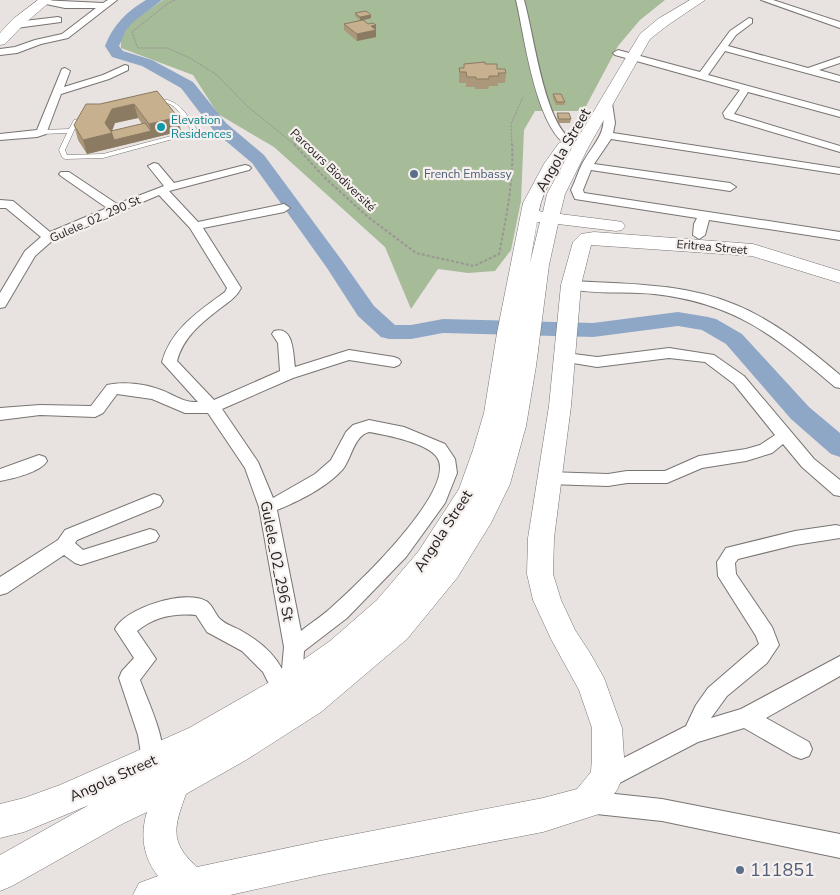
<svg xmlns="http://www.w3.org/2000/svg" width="840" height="895" font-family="'Nunito Sans',sans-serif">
	<rect width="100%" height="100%" fill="#e8e3e1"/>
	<path fill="#a6bb98" d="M163 0H665L640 20 618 46 585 108 579 111H535L524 130 521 201 511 250 495 271 468 273 438 269 411 309 385 247 274 147 218 114 193 75 121 48V35L131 22Z"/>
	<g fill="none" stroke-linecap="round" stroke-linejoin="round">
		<path fill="#8fa7c7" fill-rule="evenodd" d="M146 0H162L133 22 126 30 119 46 123 51 152 60 193 82 226 123 264 155 343 262 374 306 395 325H411L443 319 593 323 678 312 708 317 716 319 742 334 809 407 840 433V457L831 454 791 419 726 344 702 330 678 326 593 337 443 333 411 339H389L381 337 358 316 327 268 252 163 214 131 181 88 142 66 112 57 105 46C113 25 126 12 146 0Z"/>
		<g stroke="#787471" stroke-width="1">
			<path id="lane" d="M162 99C180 101 186 114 196 128L195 133 103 158 65 159 62 157 59 150 67 133 42 134 39 132 42 130 69 129 74 120 89 116V118L78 122 65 150 67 155 103 154 190 131V128C184 120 178 106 167 103 162 102 156 104 151 102Z"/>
		</g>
		<g stroke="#787471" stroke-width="2">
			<path id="street" d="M40 0 103 3 108 0H117L68 38 41 44 17 53 0 55V49L15 47 35 40 62 34 96 8H65L41 3Z
				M516 0H524C534 35 543 115 569 138 575 143 582 141 586 146L585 148C538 160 524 30 516 0Z
				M761 0H773L840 22V28Z
				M58 17 61 18V22L16 28 12 25 16 22Z
				M749 18 752 19V23L736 35 728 46 808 68 840 57V63L819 70 840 76V82L725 51 708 75 840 111V117L748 92 734 114 840 146V152L725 118 723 113 740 90 615 55 613 53 618 50 700 72 730 31Z
				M125 65 128 66V70L109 79 61 94 46 134 37 137 0 140V134L37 130 62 69 65 68 70 71 64 87 103 75Z
				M607 100 612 103 615 123 613 133 840 168V174L611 139 594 164 730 183 736 187 730 191 591 170 583 190 584 193 840 232V240L709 220 705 235 699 239 693 235 694 224 697 218 575 199 571 190C575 182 578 172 582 164 596 139 608 135 602 103Z
				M154 163 158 164 174 183 245 165 249 166 251 168 249 170 169 191 198 222 284 204 290 208 284 212 203 228 241 288C236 298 227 303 218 310 200 324 183 338 177 361L214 400 280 371 278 343 272 334 274 331C294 325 293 354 295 367L349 350 394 357 399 359 401 362 399 365 394 367 349 360 293 378 222 409 258 462 273 498 315 474 331 460 346 432 353 425 369 420 404 427 445 444 455 459 457 473 445 503 406 557 347 618 304 651C302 675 307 691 283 700L276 698 263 672 242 651 207 632 196 615C174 613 154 617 137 631L156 659 140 680C148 702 170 746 161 768L153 771 145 768 142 760 138 735 119 678 122 671 134 658 115 629C125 608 185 589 206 601 212 604 215 614 220 619 225 624 234 627 240 630 258 640 273 652 282 669L284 647 259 507 245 468 208 413H185L152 399 117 394 103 413 95 417 40 415 0 420V408L40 405 91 406 107 385C123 381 146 384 161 390 175 395 183 403 198 402L162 362C171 329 199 311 225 292L227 288 190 228 159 195 53 240 35 256 5 307 0 308V293L25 251 41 237 6 208H0V200L13 201 50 232 107 208 61 176 59 174 61 172H69L117 204 164 186 148 166ZM369 432C386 435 430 443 438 459 455 491 358 584 334 605 324 615 312 622 301 631L277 510C299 501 327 487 343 469 352 457 354 436 369 432Z
				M571 281C626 284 685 283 736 305 775 321 808 348 840 375V388L835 387C775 336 735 303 654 294 626 291 594 295 566 288L564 285Z
				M669 348 714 355 744 376 814 459 840 480V496L834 495 802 467 783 444 772 453 746 461 702 468 667 483H627L608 486 548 484 542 482 540 478 542 474 548 472 608 474 627 471H665L699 456 746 449 760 445 775 435 734 384 705 362 669 358 597 367 561 361 559 358 561 355 566 353 597 357Z
				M39 455 45 457 47 461C41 472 12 479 0 481V469Z
				M154 494 160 496 163 501 160 506 77 540 75 543 83 550 150 529 156 531 159 536 156 541 81 565 75 563 64 555 7 593 0 595V577L58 540 65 530Z
				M836 525 840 526V538L795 545 738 559 735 563 736 574 772 627 779 645 767 663 727 696 711 718 741 709 840 656V676L766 718 809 742 812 749 809 756 801 759 793 756 744 728 698 742 606 790 598 787 595 779 598 771 686 726 696 705 708 688 759 644 756 636 718 576 717 562 726 548 795 531Z
				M587 791 662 799 840 834V858L662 821 587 813 579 810 576 802 579 794Z"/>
		</g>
		<g stroke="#787471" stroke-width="1">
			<path id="secondary" d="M38 0H52L23 25 5 44 0 45V33L13 19Z
				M690 0H705L668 25 650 39 589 146 565 194 560 214 616 221 622 222 625 226 622 230 616 231 558 224 549 265 536 366 526 426 510 484 491 523 457 578 407 639 321 712 246 760 186 794C174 827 169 842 197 867L320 841 543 798 577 789 591 772 592 757V728L579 690 551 639 533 600 527 574 528 538 549 406 561 285 573 242 581 234 594 232 753 244 840 271V283L752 256 591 245 581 285 571 406 554 538 553 574 561 600 575 630 590 653 604 678 622 728 624 757 622 779 617 790 599 814 543 832 320 875 230 895H133L139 883 158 876C143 857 140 835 147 812L122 824 12 886 0 891V855L89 805 24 832 0 838V804L24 798 60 785 189 728 280 676 330 641 377 600 418 552 459 489 473 450 484 413 497 333 523 203 544 164 559 143H571L573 146 640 34 658 19ZM573 146 547 194 543 212 539 211C543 188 560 165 573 146ZM537 222H540L530 263Z"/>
		</g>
		<path stroke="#9a9694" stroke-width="1" stroke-dasharray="2.5 1" stroke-linecap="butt" d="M175 0 167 4 132 32 138 48H167L190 58 217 75 247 106 295 145
			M512 145 511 124 523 97"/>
		<path stroke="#9a9694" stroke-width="2" stroke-dasharray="3 2" stroke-linecap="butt" d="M294 144 323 176 368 217 416 253 474 266 499 254C506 218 514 181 512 144"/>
		<use href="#lane" fill="#fff" fill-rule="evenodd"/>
		<use href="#street" fill="#fff" fill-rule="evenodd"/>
		<use href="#secondary" fill="#fff" fill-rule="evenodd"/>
	</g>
	<path fill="#ab9779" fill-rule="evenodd" d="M355 13 371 15V18L363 20 376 32V37L357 41 344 30V24L360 20 355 16Z
		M464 64H485L497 69 506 73 505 83H498V86H489L488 89H475V87H466V83H459V68H464Z
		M157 91 181 131 87 154 78 140 74 125 100 104ZM138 118 142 124 112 131 115 123Z
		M553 94 565 102 564 105H556L553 98Z
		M557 113 571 119 570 123H558L557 116Z"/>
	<path fill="#8b7b63" d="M371 15V18L360 21V17Z
		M376 25V37L357 41V34L371 26Z
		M134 104 138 118 115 123 111 133 151 131 153 138 87 154 83 140 105 123 112 109Z
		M178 117 181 131 153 138 149 124Z"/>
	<path fill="#c7b08d" stroke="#8b7b63" d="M366 11 371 15 360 17 355 13Z
		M363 20 368 24 373 23 376 25 371 26 376 30 357 34 344 24Z
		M485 62V64H497V69H505L506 73H498L499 76H489V79H476V77H467L466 72H460L459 68H464V64Z
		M157 91 178 117 149 124 134 104 112 109 105 123 112 133 83 140 74 125 86 104H100Z
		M553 94H561L565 102H557Z
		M557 113H569L571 119H559Z
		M145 123 151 131 114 140 111 131Z"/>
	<circle fill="#0f9aa8" stroke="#f5f0ee" stroke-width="2" cx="161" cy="127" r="5"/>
	<g fill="#5c6f8a" stroke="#f5f0ee" stroke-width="2">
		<circle cx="414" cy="174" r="5"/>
		<circle cx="740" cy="870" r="5"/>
	</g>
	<g text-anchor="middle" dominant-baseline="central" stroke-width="4.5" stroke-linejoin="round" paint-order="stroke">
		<g font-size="12" fill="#0d838f" stroke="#f5f0ee" text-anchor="start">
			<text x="171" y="120">Elevation<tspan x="171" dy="14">Residences</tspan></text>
		</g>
		<g font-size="12" fill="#242221" stroke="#f5f0ee">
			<text transform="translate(333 170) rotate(44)">Parcours Biodiversité</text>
			<text transform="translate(95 219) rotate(-24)">Gulele_02_290 St</text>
			<text transform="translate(712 247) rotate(5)">Eritrea Street</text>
		</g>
		<g font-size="12" fill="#4e5e75" stroke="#f5f0ee" text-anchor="start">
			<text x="424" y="174">French Embassy</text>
		</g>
		<g font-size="15" fill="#242221" stroke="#f5f0ee">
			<text transform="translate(563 150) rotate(-60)">Angola Street</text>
			<text transform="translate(443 531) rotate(-57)">Angola Street</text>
			<text transform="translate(277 561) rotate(79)">Gulele_02_296 St</text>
			<text transform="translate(113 778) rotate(-24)">Angola Street</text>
		</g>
		<g font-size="18" fill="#4e5e75" stroke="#f5f0ee" text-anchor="start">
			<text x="750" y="870">111851</text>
		</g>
	</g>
</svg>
